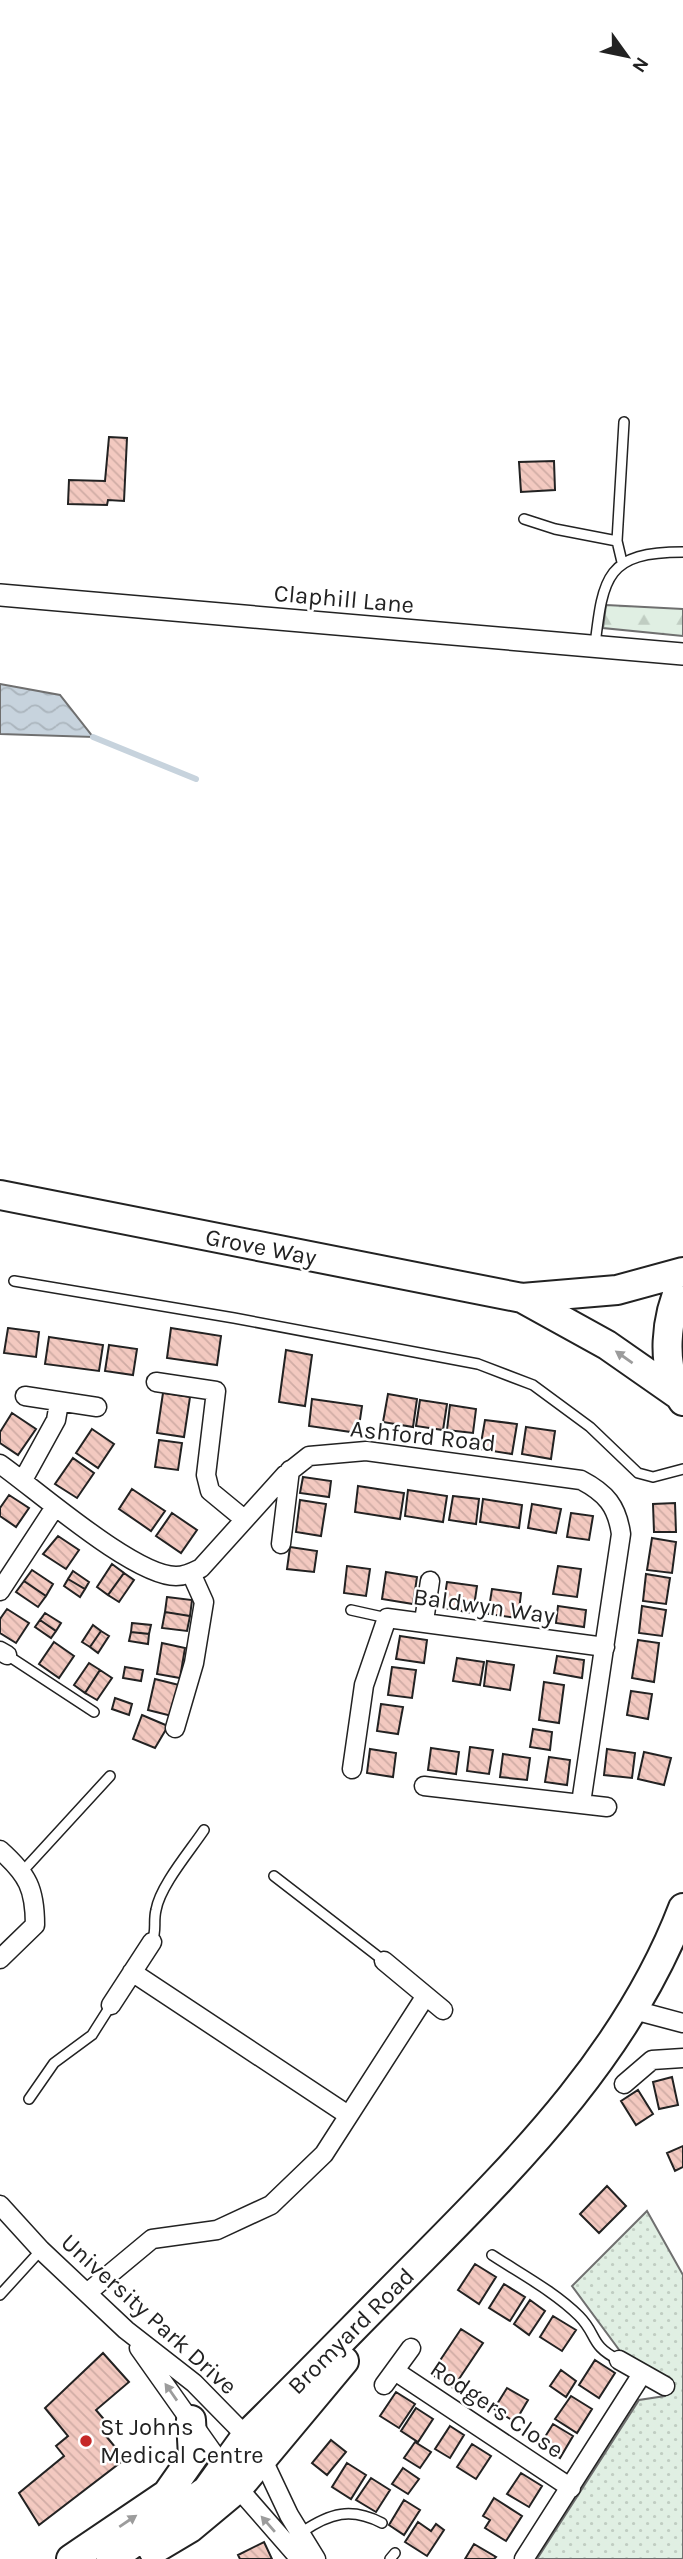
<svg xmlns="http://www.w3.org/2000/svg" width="683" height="2559" font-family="Karla,sans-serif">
	<defs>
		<pattern id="grass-dots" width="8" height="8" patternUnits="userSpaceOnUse" patternTransform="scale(1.75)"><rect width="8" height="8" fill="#e0efe3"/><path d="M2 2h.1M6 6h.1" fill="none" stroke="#c0cdc2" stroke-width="1.8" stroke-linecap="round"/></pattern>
		<pattern id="forest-firs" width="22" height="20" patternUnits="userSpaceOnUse" patternTransform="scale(1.75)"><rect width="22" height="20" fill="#e0efe3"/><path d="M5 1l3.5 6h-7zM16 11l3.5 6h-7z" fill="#c0cdc2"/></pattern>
		<pattern id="water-waves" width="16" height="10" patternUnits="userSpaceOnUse" patternTransform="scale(1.75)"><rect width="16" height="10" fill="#c7d3dd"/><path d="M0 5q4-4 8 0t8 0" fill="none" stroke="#abb5bd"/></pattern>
		<pattern id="building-back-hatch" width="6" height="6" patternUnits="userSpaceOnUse" patternTransform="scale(1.75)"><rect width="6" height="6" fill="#f3c9c0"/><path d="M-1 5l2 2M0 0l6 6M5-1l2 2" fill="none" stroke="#d0aca5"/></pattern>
	</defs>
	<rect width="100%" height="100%" fill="#fff"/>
	<path fill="url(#grass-dots)" stroke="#6f6f6f" stroke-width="2" d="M647 2211 683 2275V2559H537L639 2400 665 2396 674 2383 620 2351 572 2286Z"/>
	<path fill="url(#forest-firs)" stroke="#6f6f6f" stroke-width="2" d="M606 605 683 609V636L603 628Z"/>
	<path fill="url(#water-waves)" stroke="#6f6f6f" stroke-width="2" d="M0 684 60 695 93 737 0 734Z"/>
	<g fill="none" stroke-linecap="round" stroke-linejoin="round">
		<path stroke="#c7d3dd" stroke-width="6" d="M93 737 196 779"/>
	</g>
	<path fill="url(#building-back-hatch)" stroke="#222" stroke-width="2" d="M109 437 127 438 124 501 108 500 107 505 68 504 69 480 105 481Z
		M554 461 555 490 521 492 519 462Z
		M8 1328 39 1332 36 1357 4 1353Z
		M171 1328 221 1336 217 1365 167 1358Z
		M49 1337 103 1345 99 1371 45 1364Z
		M109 1345 137 1349 133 1375 105 1371Z
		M286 1350 312 1355 305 1406 279 1402Z
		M163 1393 190 1397 184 1437 157 1433Z
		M388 1394 417 1399 413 1427 383 1422Z
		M312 1399 362 1406 358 1433 309 1426Z
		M420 1400 447 1404 443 1430 416 1426Z
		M450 1405 476 1409 473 1433 447 1430Z
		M12 1413 36 1429 18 1455 0 1443V1432Z
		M485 1420 517 1424 512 1454 480 1449Z
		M526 1427 555 1431 551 1459 522 1454Z
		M92 1429 114 1444 98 1468 76 1453Z
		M159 1440 182 1443 178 1470 155 1467Z
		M73 1458 94 1473 77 1498 55 1484Z
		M303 1477 331 1481 329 1497 300 1493Z
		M358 1486 404 1493 400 1519 355 1512Z
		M132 1489 165 1511 151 1531 119 1509Z
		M408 1490 447 1496 443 1522 405 1516Z
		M9 1495 29 1508 16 1527 0 1516V1508Z
		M453 1496 479 1499 476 1524 449 1520Z
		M483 1499 522 1505 519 1528 480 1522Z
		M300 1500 326 1504 321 1536 296 1532Z
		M675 1503 676 1532H654L653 1504Z
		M532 1504 561 1509 556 1533 528 1528Z
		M172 1513 197 1530 181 1553 156 1536Z
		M571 1513 593 1516 589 1540 567 1537Z
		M58 1536 79 1550 66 1569 43 1554Z
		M652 1538 676 1542 672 1573 647 1570Z
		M290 1547 317 1551 314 1572 287 1569Z
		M112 1564 124 1573 108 1595 97 1587Z
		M347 1566 370 1569 366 1596 344 1593Z
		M558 1566 581 1569 577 1597 553 1594Z
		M32 1570 53 1584 46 1596 24 1581Z
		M73 1571 89 1582 85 1589 68 1579Z
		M386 1572 417 1577 413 1604 382 1599Z
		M124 1573 134 1580 119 1602 108 1595Z
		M646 1574 670 1578 666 1604 643 1601Z
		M68 1579 85 1589 80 1597 64 1586Z
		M24 1581 46 1596 38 1607 16 1592Z
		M447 1582 477 1586 473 1613 443 1608Z
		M492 1589 521 1593 518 1618 488 1614Z
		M167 1597 192 1600 190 1616 165 1612Z
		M558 1606 586 1610 584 1627 556 1623Z
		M642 1606 666 1610 662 1636 639 1633Z
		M7 1609 29 1623 16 1643 0 1633V1619Z
		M165 1612 190 1616 187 1631 162 1628Z
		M45 1613 61 1623 56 1631 40 1620Z
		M40 1620 56 1631 51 1638 35 1627Z
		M132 1623 151 1625 149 1634 131 1632Z
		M93 1625 101 1631 90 1647 82 1642Z
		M101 1631 109 1636 98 1653 90 1647Z
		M131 1632 149 1634 148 1644 129 1641Z
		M400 1636 427 1640 424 1663 396 1659Z
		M638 1640 659 1643 654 1682 632 1678Z
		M54 1642 74 1656 59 1678 39 1664Z
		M162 1643 185 1648 180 1678 157 1674Z
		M557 1656 584 1660 582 1678 554 1673Z
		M457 1658 484 1662 480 1685 453 1681Z
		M487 1661 514 1665 510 1690 484 1686Z
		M89 1663 100 1670 85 1693 74 1685Z
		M125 1667 143 1670 141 1681 123 1678Z
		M392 1667 416 1670 412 1698 388 1695Z
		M100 1670 112 1678 97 1700 85 1693Z
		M155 1679 179 1685 172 1716 148 1710Z
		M544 1682 564 1685 559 1723 539 1720Z
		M631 1691 652 1694 648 1719 627 1715Z
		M115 1698 132 1704 129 1715 112 1709Z
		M381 1704 403 1707 398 1734 377 1731Z
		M142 1715 168 1726 155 1748 133 1739Z
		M533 1729 552 1732 550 1750 530 1747Z
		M470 1747 493 1750 489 1774 467 1771Z
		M431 1748 459 1752 456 1774 428 1770Z
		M370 1749 396 1753 393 1777 367 1773Z
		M607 1749 635 1753 632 1778 604 1775Z
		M644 1752 671 1758 664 1785 638 1779Z
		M503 1754 530 1758 527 1780 500 1777Z
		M549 1757 570 1760 567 1785 545 1782Z
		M672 2077 678 2105 659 2109 653 2082Z
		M638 2090 653 2114 636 2125 621 2101Z
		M683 2146V2167L675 2171 667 2153Z
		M607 2186 626 2206 599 2233 580 2214Z
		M475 2264 496 2277 479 2304 458 2290Z
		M504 2284 525 2297 510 2321 489 2308Z
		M530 2300 545 2311 529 2335 514 2324Z
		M553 2316 576 2330 562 2351 540 2337Z
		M461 2329 483 2343 453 2388 431 2374Z
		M103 2353 129 2382 96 2410 113 2430 106 2436 125 2459 39 2525 19 2493 64 2456 56 2446 68 2436 45 2408Z
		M595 2360 615 2373 599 2398 579 2385Z
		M561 2370 576 2381 566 2397 550 2386Z
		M507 2388 528 2400 515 2422 494 2409Z
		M396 2392 415 2404 399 2428 380 2416Z
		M571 2396 592 2409 577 2433 555 2419Z
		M416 2408 433 2419 418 2442 401 2431Z
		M553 2424 573 2436 560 2458 540 2445Z
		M450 2426 464 2435 450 2458 435 2449Z
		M331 2440 346 2452 327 2475 312 2463Z
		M415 2442 431 2452 420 2468 404 2458Z
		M472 2444 491 2456 476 2479 457 2467Z
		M347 2463 366 2475 351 2499 332 2487Z
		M403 2468 419 2479 408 2494 392 2484Z
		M521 2473 542 2486 529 2507 507 2494Z
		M371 2478 390 2490 376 2512 356 2500Z
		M494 2498 522 2516 506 2541 485 2528 490 2520 483 2516Z
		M404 2500 420 2510 404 2535 389 2525Z
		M418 2522 431 2531 436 2524 444 2530 427 2556 405 2542Z
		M264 2542 272 2559H240L238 2555Z
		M474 2544 496 2557 494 2559H465Z"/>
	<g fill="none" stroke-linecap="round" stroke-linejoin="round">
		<g stroke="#222" stroke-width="12">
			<path id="service" d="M524 519 555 529 617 541 622 562
				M617 541 624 422
				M595 645C603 576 607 552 683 552
				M14 1281 234 1318 478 1364 533 1385 590 1427 638 1473 653 1477 683 1469
				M351 1610 387 1618
				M7 1655 94 1712
				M21 1873 110 1776
				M274 1876 384 1961
				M152 1942C157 1930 153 1922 156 1910 160 1886 190 1851 204 1830
				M29 2099 54 2063 92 2035 111 2005
				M492 2255C521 2274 555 2292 579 2316 598 2335 589 2345 619 2360
				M0 2295 41 2250
				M302 2532C330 2513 351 2507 382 2523
				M390 2559 395 2553"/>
		</g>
		<g stroke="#222" stroke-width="21">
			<path id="minor" d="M156 1382 216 1391 206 1475 210 1491 244 1519
				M25 1396 97 1407
				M0 1464C37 1490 134 1576 176 1576 186 1576 193 1572 201 1568L285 1475 309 1456 366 1451 581 1480C606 1493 617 1506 621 1534L581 1803
				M23 1480 56 1420 59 1403
				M281 1544 290 1470
				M0 1591 55 1507
				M424 1621 430 1581
				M0 1651 7 1655
				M175 1728 194 1663 204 1602 191 1573
				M352 1769 364 1685 387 1618 605 1647
				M424 1786 607 1807
				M0 1850C28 1875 35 1889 35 1925L0 1959
				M384 1961 443 2010
				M132 1972 348 2115
				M111 2005 152 1942
				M634 2010 683 2023
				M624 2084 652 2060 683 2058
				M0 2205 41 2250 126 2330 194 2383 246 2436 263 2460 289 2515 316 2559
				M87 2293 152 2239 217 2230 271 2205 324 2154 425 1997
				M139 2348 238 2488 300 2559
				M619 2360 665 2386
				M395 2371 571 2488
				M384 2385 411 2348
				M524 2559 642 2374"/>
		</g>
		<g stroke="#222" stroke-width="24">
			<path id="tertiary" d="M0 595 683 654"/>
		</g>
		<g stroke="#222" stroke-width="32">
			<path id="primary" d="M153 2550 190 2528 238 2488 344 2361
				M71 2559 167 2494 193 2457 191 2420
				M111 2559 207 2490 246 2436C305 2378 363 2318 422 2259 526 2154 629 2049 683 1908"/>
		</g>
		<g stroke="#222" stroke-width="32">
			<path id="trunk" d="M0 1195 522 1298 617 1290 683 1272
				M683 1280C666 1316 659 1367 683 1401
				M522 1298 607 1345 680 1396"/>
		</g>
		<use href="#service" stroke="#fff" stroke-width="9"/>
		<use href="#minor" stroke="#fff" stroke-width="18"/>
		<use href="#tertiary" stroke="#fff" stroke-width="21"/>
		<use href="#primary" stroke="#fff" stroke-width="28"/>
		<use href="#trunk" stroke="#fff" stroke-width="28"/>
	</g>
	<defs><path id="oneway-solid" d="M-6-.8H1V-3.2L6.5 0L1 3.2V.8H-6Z" transform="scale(1.75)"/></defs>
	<g fill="#9c9c9c">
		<use href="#oneway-solid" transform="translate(624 1357) rotate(-145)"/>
		<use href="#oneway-solid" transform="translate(171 2392) rotate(-125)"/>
		<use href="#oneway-solid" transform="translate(128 2521) rotate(-34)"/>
		<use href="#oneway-solid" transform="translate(268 2524) rotate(-131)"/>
	</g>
	<circle fill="#c62828" stroke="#fff" stroke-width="2.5" cx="86" cy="2441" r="7"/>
	<g text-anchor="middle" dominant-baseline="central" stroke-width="5" stroke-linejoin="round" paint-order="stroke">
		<g font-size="24" fill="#222" stroke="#fff">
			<text transform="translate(344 599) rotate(5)">Claphill Lane</text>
			<text transform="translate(261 1247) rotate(11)">Grove Way</text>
			<text transform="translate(423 1436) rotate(6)">Ashford Road</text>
			<text transform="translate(484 1606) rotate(8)">Baldwyn Way</text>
			<text transform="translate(149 2314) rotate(42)">University Park Drive</text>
			<text transform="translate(351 2331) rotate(-45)">Bromyard Road</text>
			<text transform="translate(497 2409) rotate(34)">Rodgers Close</text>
		</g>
		<g font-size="24" fill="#222" stroke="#fff" text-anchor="start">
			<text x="100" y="2427">St Johns<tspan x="100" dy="28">Medical Centre</tspan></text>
		</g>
	</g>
	<g transform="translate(627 56) rotate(123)" stroke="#ffffff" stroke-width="5" paint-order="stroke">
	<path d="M0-5L12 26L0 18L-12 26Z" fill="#222222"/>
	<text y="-10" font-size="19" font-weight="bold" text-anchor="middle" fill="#222222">N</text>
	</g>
</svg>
